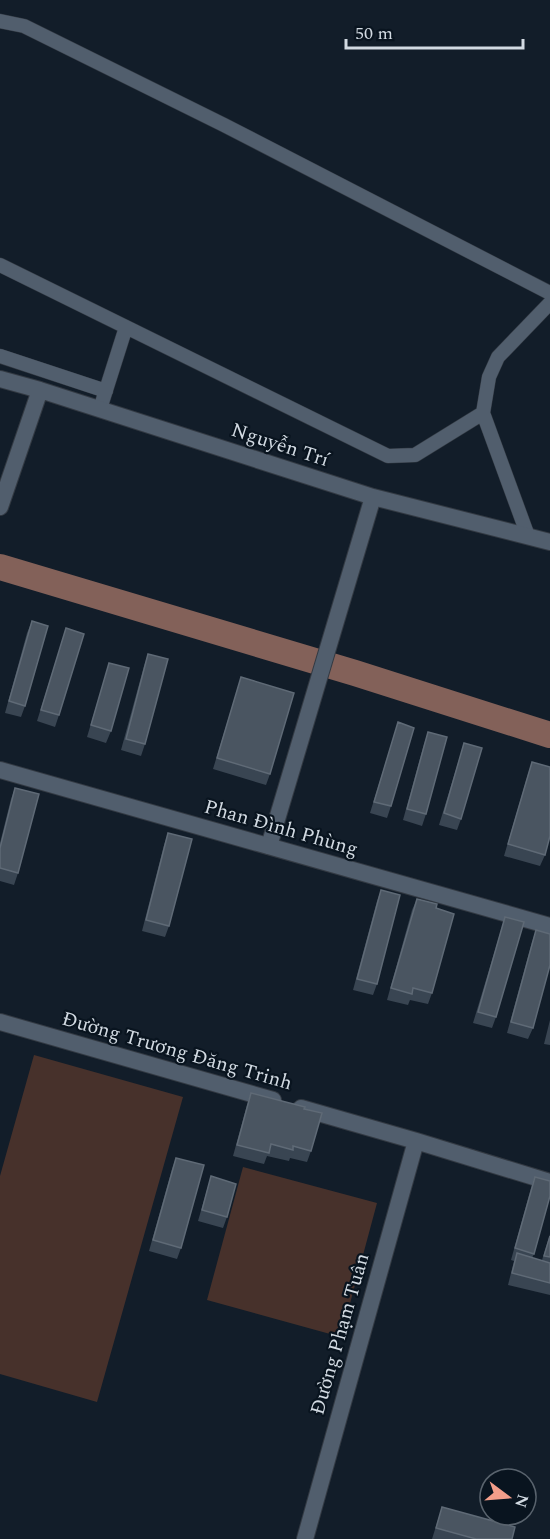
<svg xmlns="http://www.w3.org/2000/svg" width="550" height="1539" font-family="Spectral,serif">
	<rect width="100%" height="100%" fill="#121d29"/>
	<path fill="#47312b" d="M34 1055 183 1097 97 1402 0 1374V1176Z
		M243 1167 377 1203 341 1337 207 1300Z"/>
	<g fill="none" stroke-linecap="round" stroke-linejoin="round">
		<path stroke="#836159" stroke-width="26" d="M0 567 355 673 550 735"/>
		<g stroke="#333a43" stroke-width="15">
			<path id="service" d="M0 21 24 26 224 125 550 293
				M0 265 388 456 415 455 483 413
				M0 356 106 391
				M100 409 126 327
				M528 536 483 413 489 377 498 357 550 303"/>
		</g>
		<g stroke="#333a43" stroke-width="18">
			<path id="minor" d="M0 379 40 390 373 497 550 542
				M0 507 40 390
				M269 846 373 497
				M0 1022 273 1100
				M301 1108 416 1141 550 1182
				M305 1539 416 1141"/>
		</g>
		<g stroke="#333a43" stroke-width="18">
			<path id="tertiary" d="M0 770 550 926"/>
		</g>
		<use href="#service" stroke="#515e6d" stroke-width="14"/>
		<use href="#minor" stroke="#515e6d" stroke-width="16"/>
		<use href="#tertiary" stroke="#515e6d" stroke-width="16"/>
	</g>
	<path fill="#394552" d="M32 621 25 706 21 717 5 713 27 633Z
		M66 628 59 715 55 727 37 721Z
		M148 654 145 744 141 756 121 750 144 666Z
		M109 663 111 731 106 743 87 737Z
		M241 677 270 774 266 785 213 769Z
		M398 722 391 806 387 818 370 813Z
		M428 732 426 814 422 826 403 820 424 744Z
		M464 743 461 819 457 830 439 825Z
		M532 762 545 855 540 866 504 856 528 774Z
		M15 788 18 873 14 885 0 881V843L11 799Z
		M168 833 169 926 165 937 142 931 164 845Z
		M381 890 377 984 373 995 353 990 377 901Z
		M417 899 436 908 432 993 428 1004 410 1000 408 1005 387 1000 412 910Z
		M505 917 496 1017 492 1028 473 1023Z
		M536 930 533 1028 528 1039 507 1033 532 942Z
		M550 1020V1045L544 1044Z
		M251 1093 304 1109 311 1151 307 1162 290 1158 289 1161 267 1156 264 1164 233 1156 247 1105Z
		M176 1158 181 1248 177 1259 149 1251 172 1169Z
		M211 1176 227 1217 223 1228 198 1221Z
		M535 1177 534 1254 532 1258 542 1260 550 1234V1295L508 1285 514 1261 511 1260 531 1188Z
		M442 1507 512 1539H432Z"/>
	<path fill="#4a5561" stroke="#5f6a76" stroke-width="1.5" d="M32 621 48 626 25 706 9 701Z
		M66 628 84 634 59 715 41 710Z
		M148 654 168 659 145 744 126 739Z
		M109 663 129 668 111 731 91 725Z
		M241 677 294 693 270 774 217 758Z
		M398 722 414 728 391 806 374 802Z
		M428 732 447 737 426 814 407 809Z
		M464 743 482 748 461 819 444 813Z
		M532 762 550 767V836L545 855 508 844Z
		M15 788 39 794 18 873 0 868V848Z
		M168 833 192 839 169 926 146 920Z
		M381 890 400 895 377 984 357 979Z
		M417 899 437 904 436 908 454 914 432 993 413 988 412 994 391 988Z
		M505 917 524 922 496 1017 478 1012Z
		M536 930 550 934V965L533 1028 511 1022Z
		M251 1093 305 1107 304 1109 322 1113 311 1151 293 1146V1150L271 1144 269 1153 237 1145Z
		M176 1158 204 1165 181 1248 153 1240Z
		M211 1176 236 1184 227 1217 202 1210Z
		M535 1177 550 1181V1196L534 1254 515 1248Z
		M550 1236V1257L544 1256Z
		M517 1253 550 1263V1283L512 1273Z
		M442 1507 515 1527 512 1539H476L436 1528Z"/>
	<g text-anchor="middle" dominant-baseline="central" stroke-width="4.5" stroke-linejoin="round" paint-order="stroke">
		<g font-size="20" fill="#d2dae2" stroke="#09141f">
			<text transform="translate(280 445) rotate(18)">Nguyễn Trí</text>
			<text transform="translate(281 828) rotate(16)">Phan Đình Phùng</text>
			<text transform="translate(177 1051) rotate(16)">Đường Trương Đăng Trinh</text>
			<text transform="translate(340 1334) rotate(-74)">Đường Phạm Tuân</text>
		</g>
	</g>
	<g transform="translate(508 1497) rotate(106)"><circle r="28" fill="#09141f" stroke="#59636d" stroke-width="1.5"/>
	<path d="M0-4.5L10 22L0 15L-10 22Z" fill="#f49e8a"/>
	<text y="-9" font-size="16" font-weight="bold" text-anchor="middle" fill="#d2dae2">N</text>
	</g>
	<path d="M346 39v9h177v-9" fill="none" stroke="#d2dae2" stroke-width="3"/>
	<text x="355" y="39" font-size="18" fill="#d2dae2" stroke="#09141f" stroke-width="4.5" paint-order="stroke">50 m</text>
</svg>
